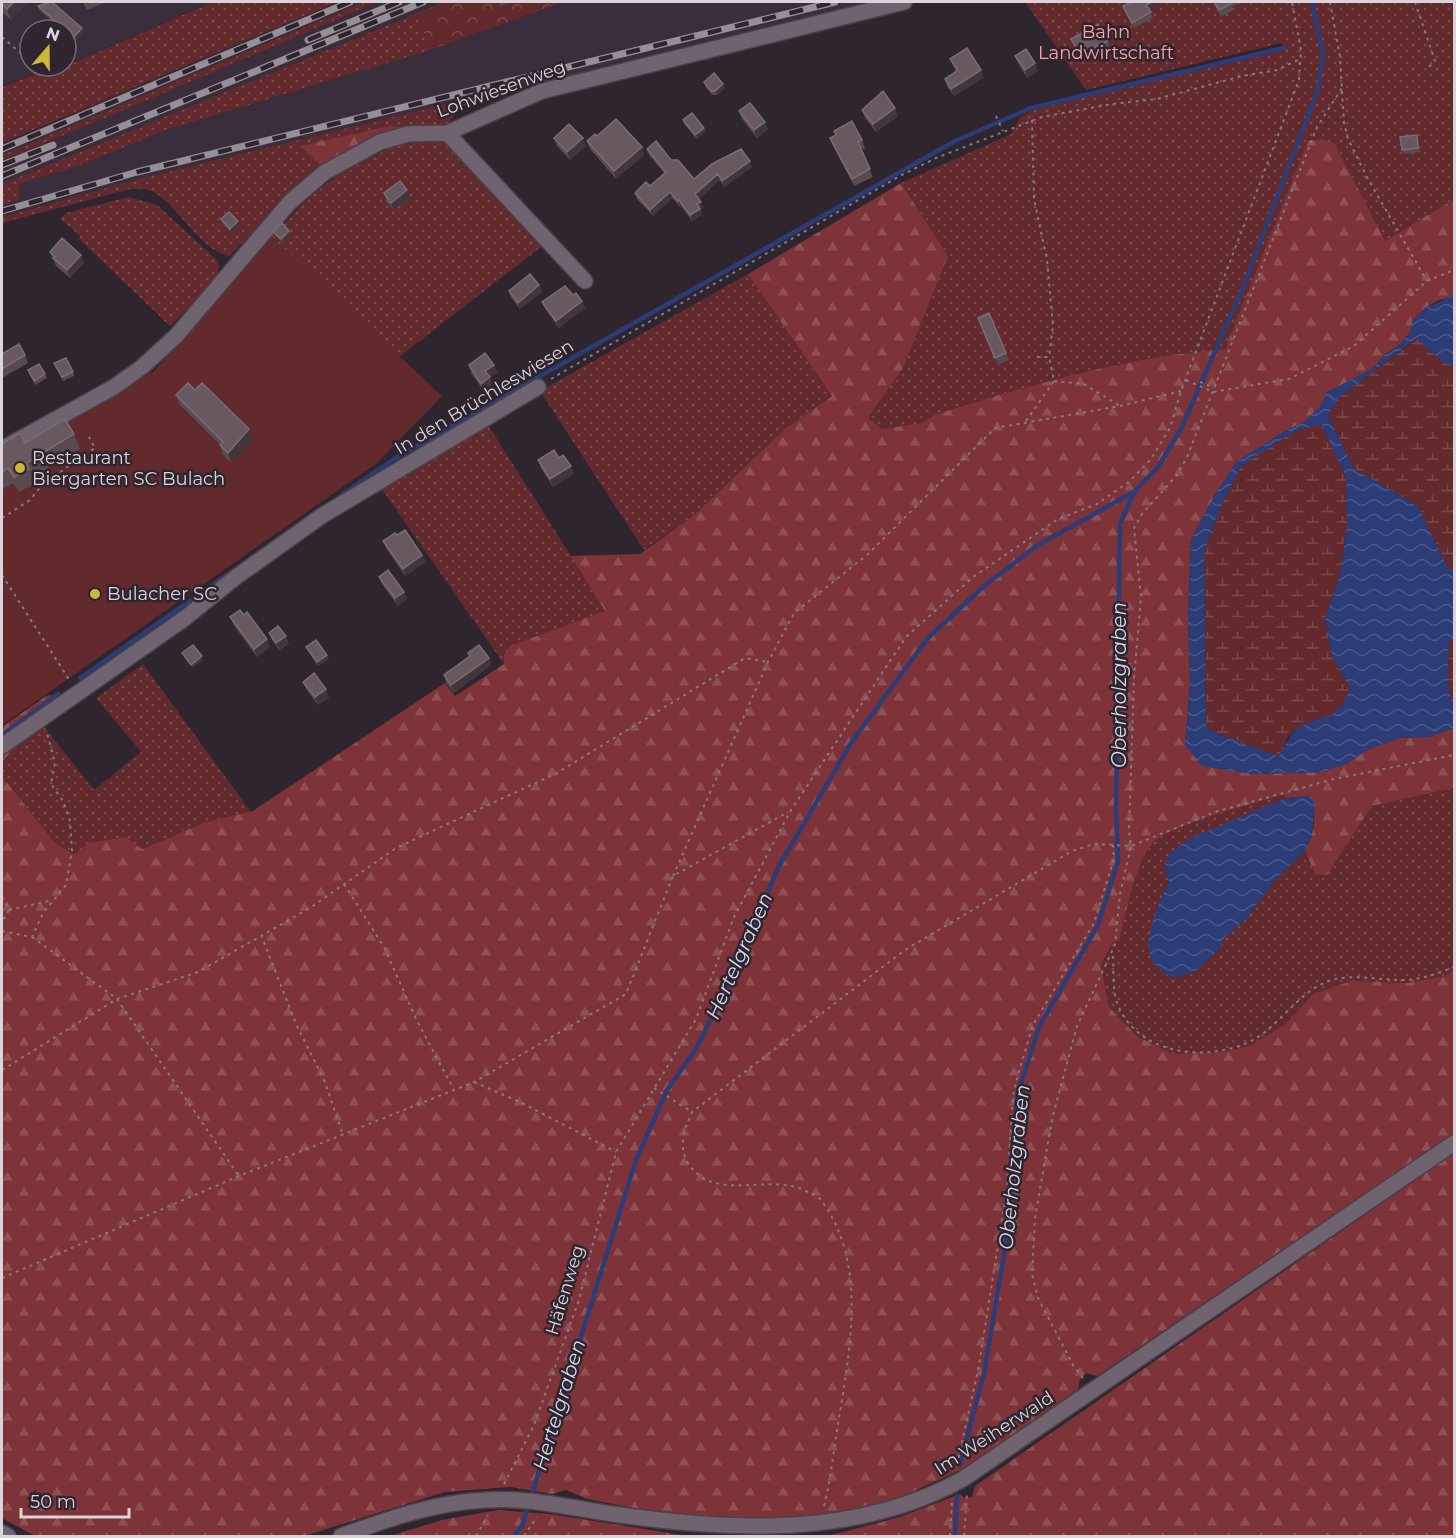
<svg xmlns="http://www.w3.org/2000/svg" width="1456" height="1538" font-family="Montserrat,sans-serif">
	<defs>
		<pattern id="grass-dots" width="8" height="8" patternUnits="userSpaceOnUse" patternTransform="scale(1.5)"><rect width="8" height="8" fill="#632a2d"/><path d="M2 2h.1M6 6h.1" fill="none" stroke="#79484b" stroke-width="1.8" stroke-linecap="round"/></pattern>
		<pattern id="forest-firs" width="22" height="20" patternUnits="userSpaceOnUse" patternTransform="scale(1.5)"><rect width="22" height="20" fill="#7d3338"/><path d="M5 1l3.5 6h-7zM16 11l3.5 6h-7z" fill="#8f5054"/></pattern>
		<pattern id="wetland-marsh" width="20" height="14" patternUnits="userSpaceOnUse" patternTransform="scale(1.5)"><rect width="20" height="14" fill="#632a2d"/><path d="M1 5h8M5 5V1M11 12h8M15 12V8" fill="none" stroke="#79484b"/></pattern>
		<pattern id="park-crowns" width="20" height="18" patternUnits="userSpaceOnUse" patternTransform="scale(1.5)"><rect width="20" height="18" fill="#632a2d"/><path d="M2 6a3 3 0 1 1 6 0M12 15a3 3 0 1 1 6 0" fill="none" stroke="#79484b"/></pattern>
		<pattern id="water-waves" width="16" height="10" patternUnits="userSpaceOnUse" patternTransform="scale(1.5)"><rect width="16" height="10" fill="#2b3c77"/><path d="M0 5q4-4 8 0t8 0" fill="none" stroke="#49578a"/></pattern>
	</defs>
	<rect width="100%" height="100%" fill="#2f252f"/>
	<path fill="#3b2e3c" d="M2 2H211L66 65V30H30V66H63L54 70 49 68 2 86Z
		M337 2H364L2 155V144Z
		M378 2H443L2 184V160L89 125Z
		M565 2H868L150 176 2 217V205L20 199 19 184 78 166 169 129 429 50Z"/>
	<path fill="url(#grass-dots)" d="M212 2H337L2 143V87L50 68 55 70 66 66Z
		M364 2H378L89 125 2 160V155Z
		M1025 2H1454V199L1385 241 1335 144 1308 141 1225 349C1125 357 1029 385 934 415L922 423 882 429 868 418 903 368 948 256 901 183 1011 134 1020 117 1035 109 1286 50 1281 43 1086 90Z
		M417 13 430 50 169 129 78 166 19 184 20 199 2 205V184Z
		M603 66 459 107 447 125 413 130 390 126 301 146 324 168 292 194 229 256C196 249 177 200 149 190 143 188 136 189 130 189L2 223V217L150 176Z
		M436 139 451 145 545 244 399 357 272 237 309 197 342 172 394 146Z
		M129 197 157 205 219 262 217 280 170 326 79 239 80 236 60 219 66 213Z
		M748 274 832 396 785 429 693 516 644 550 540 391Z
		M488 425 606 611 510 646 504 664 381 488Z
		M143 664 251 812 205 822 141 849 75 855 55 843 2 776V758L42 724 94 790 141 752 96 698Z
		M1454 788V970L1444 976 1408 983 1351 981 1313 994 1286 1024 1251 1045 1224 1052 1174 1054 1138 1037 1109 1007 1101 965 1112 943 1119 941C1126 916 1136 858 1155 841 1175 824 1254 803 1282 795L1286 798 1238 818 1164 865 1169 882 1160 901 1194 972 1218 951 1225 937 1246 919 1274 881 1305 851 1315 874H1327L1372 806Z"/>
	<path fill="url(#forest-firs)" d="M390 126 413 130 324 168 300 146Z
		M1323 139 1335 144 1385 241 1454 199V297L1439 300 1425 308 1413 320 1410 333 1398 346 1386 354 1372 369 1327 392 1320 407 1304 422 1270 441 1215 494 1191 540 1188 617 1190 684 1185 744 1251 774 1322 772 1348 763 1367 750 1399 738 1428 737 1454 728V788L1372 806 1327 875 1315 874 1305 851C1315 831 1317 817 1309 796L1286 798 1282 795C1255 803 1174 824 1155 841 1136 858 1126 916 1119 941L1112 943 1101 965 1109 1007 1138 1037 1174 1054 1224 1052 1251 1045 1286 1024 1313 994 1351 981 1408 983 1444 976 1454 970V1133L1097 1376 1086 1373 1080 1380 1078 1389 967 1467 898 1498 858 1511 807 1520 737 1522 644 1510 587 1499 566 1490 552 1494 511 1487 445 1492 304 1536H35L2 1518V776L55 843 75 855 88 843 126 837 142 849 205 822 253 811 445 683 455 696 504 664V655L510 646 605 611 571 556 640 554 693 516 785 429 832 396 748 274 901 183 948 256 903 368 868 418 882 429 922 423 934 415C1029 385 1125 357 1225 349L1308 141Z
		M52 695 55 700 25 738 2 761V727L46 696Z
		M1454 1153V1536H828L900 1517 960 1494 964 1498 972 1497 975 1486Z
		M498 1510 550 1514 688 1536H390L442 1520Z"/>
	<path fill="url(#wetland-marsh)" d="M1418 338 1441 361 1454 366V573L1446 564 1418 506 1354 469 1328 415 1340 397Z
		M1322 424 1346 476 1347 525 1340 575 1325 618 1332 655 1350 688 1342 708 1327 718 1304 724 1288 737 1279 756 1221 735 1206 727 1204 552 1220 508 1241 466 1288 435 1304 428Z
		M1454 638V704L1451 702 1448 678 1449 642Z"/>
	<path fill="url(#park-crowns)" d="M443 2H564L430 50 417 13Z"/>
	<path fill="#632a2d" d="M272 237 442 396 377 463 2 725V458L154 371Z"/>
	<path fill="url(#water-waves)" fill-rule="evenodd" d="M1452 296 1454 297V366L1441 361 1417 338 1340 397 1328 415 1354 469 1418 506 1446 564 1454 573V638L1449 642 1448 678 1451 702 1454 704V728L1428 737 1399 738 1367 750 1348 763 1322 772 1251 774 1202 766 1185 745 1190 684 1188 617 1191 540 1215 494 1237 461 1288 429 1304 422 1320 407 1327 392 1372 369 1386 354 1398 346 1410 333 1413 320 1425 308ZM1322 425 1346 476 1347 525 1340 575 1325 618 1332 655 1350 688C1338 719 1332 712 1305 724 1291 730 1286 744 1279 756L1221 735 1206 727 1204 552 1220 508 1241 466 1289 435 1304 428Z
		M1309 796 1315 803 1312 836 1305 851 1274 881 1246 919 1225 937 1218 951 1194 972 1171 978C1165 973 1158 968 1153 962 1140 943 1160 901 1169 882L1164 865 1169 854 1190 838 1286 798Z"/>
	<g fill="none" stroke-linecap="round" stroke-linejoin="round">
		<path stroke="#2b3c77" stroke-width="4.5" d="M340 496 394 459 955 141 1031 108 1284 48
			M80 678 228 574
			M2 735 58 694
			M960 1465 984 1373 1007 1237 1017 1096 1039 1027 1098 925 1118 861 1116 812 1120 524 1134 492
			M514 1536 522 1526 636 1160 667 1090 697 1047 735 970 779 866 853 740 928 638 985 585 1038 545 1134 492 1158 467 1181 429 1244 285 1318 89 1323 53 1312 2
			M955 1536 957 1496"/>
		<g stroke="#4a414a" stroke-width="18">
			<path id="minor" d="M447 133 585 281
				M2 449 114 387 142 367 176 336 290 202 325 172 380 142 408 134 447 133 542 91 904 2
				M2 746 185 618 236 577 323 515 538 387
				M2 1533 8 1536
				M341 1536C388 1519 436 1502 486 1500 528 1497 571 1508 613 1514 730 1531 856 1538 963 1479L1454 1143"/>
		</g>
		<path stroke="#827a82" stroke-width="2" stroke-dasharray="3 4.5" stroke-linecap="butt" d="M1330 2 1340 57 1344 123 1348 139 1368 179 1427 281
			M1415 2 1435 61 1429 67
			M2 37 23 55
			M996 116 1003 131
			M1032 120 1034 199 1047 260 1053 325 1049 357
			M551 379 898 177 936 158 1042 117 1112 104 1157 99 1242 76 1277 70 1302 58
			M1186 380 1213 392 1289 379 1354 346 1427 281 1454 270
			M1054 381 1084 384 1120 406
			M1200 382 1214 388
			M1026 421 1054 381 1049 357H1036
			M2 518 30 500 43 484 95 448 89 437
			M2 575 70 681
			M673 876 768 662 794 613 867 555 995 428 1120 406 1181 391
			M344 884 384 947 416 1019 454 1090
			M2 897 9 910 2 922
			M9 910 53 900
			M2 931 32 937 43 913 66 885 72 851 70 821 63 801 51 784 55 763 47 733
			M261 935 297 1026 325 1082 343 1135
			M32 937 117 999 239 1176
			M1113 956C1114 970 1112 992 1118 1005 1138 1055 1206 1062 1249 1042 1279 1028 1297 992 1329 981 1353 973 1377 980 1402 980 1420 980 1437 974 1454 967
			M2 1070 117 999 198 972 310 908 396 848 557 773 745 658 768 662
			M474 1082 522 1103 616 1152
			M654 1088 692 1112
			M2 1278 239 1176 474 1082 626 994 673 876 788 812
			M1083 1378 1073 1365 1038 1298 1032 1274 1035 1218 1052 1119 1077 1026 1115 945 1120 894 1131 846 1129 831 1134 678 1141 597 1134 528 1142 514 1177 475 1187 457 1317 127 1342 88
			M957 1465 979 1365 1007 1188 1013 1096 1019 1071 1033 1025 1094 923 1114 859 1113 845
			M504 1484 534 1425 579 1300 616 1152 696 1019 734 917 791 810 906 637 973 577 1058 519 1097 504 1130 481 1151 459 1170 428 1181 391 1299 80 1301 50 1292 2
			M824 1506C831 1480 833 1452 838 1425 849 1353 869 1264 821 1200 817 1195 812 1194 806 1191 769 1172 714 1204 688 1163 678 1146 684 1130 692 1112L905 950 1072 851 1094 844 1131 846 1218 811 1334 779 1454 755
			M476 1536 488 1515
			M524 1536 537 1517
			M950 1536 952 1500
			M964 1536 967 1493"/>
		<use href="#minor" stroke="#6e636f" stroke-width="15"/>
		<g stroke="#968f97" stroke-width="7">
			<path id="rail" d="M308 40 399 2
				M2 149 350 2
				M2 165 53 145
				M2 176 423 2
				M2 211 137 172 835 2"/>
		</g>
		<use href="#rail" stroke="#2f252f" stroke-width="4.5" stroke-dasharray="14" stroke-linecap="butt"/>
	</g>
	<path fill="#594a50" d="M2 2H28L11 20 2 12Z
		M83 2H106L87 10Z
		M499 2H511L500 6Z
		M1213 2H1243L1232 6 1233 10 1221 17Z
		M38 6 82 28 84 31 75 41 66 33V30H63L39 10Z
		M1123 6 1149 10 1153 18 1134 28 1125 12Z
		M1071 39 1108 41 1110 47 1083 61 1074 45Z
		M1015 56 1038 71 1027 78 1018 63Z
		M950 59 984 77 954 96 947 86 945 79 956 71 953 66Z
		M704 82 725 88 717 95H712L705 86Z
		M862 110 898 116 876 132 865 118Z
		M739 111 765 122 768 129 757 138 742 119Z
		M683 120 704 128 706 131 697 139 684 124Z
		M834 131 862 140 865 148 861 150 873 177 854 186 833 146 830 138 836 135Z
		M1417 135 1420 152 1404 154 1402 150Z
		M597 136 642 147 644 155 616 179 590 149 587 141Z
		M554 138 586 146 570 160 557 146Z
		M647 149 671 160 694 179 752 167 724 187 720 180 699 199 703 208 700 209 702 215 692 221 681 206 680 207 672 198 653 216 637 199 635 193 650 186 664 173 649 155Z
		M384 193 410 198 394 210 386 201Z
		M221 219 239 225 231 233 222 223Z
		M289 231 291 235 283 243 275 235 273 232Z
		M50 252 81 255 84 263 70 278 56 266Z
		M539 285 542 292 520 309 511 297 509 291Z
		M573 295 582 301 585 308 559 328 545 309 542 302Z
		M981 325 1006 353 1009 360 998 365Z
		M2 354 25 355 28 363 2 378Z
		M54 363 73 372 74 376 63 381Z
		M469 365H494L497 372 490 377 492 384 484 391 471 373Z
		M28 370 45 374 47 378 35 385Z
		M195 390 253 440 231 463 223 455 220 445 180 405 176 395Z
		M74 434 80 449 32 477 34 484 19 492 13 483 2 490V444L25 443Z
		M559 458 571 466 573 474 553 487 541 468 538 460Z
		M397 535 422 555 425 562 405 576 386 548 383 541Z
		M379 577 407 599 398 606 382 584Z
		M244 615 267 639 270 647 257 657 233 624 230 617Z
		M269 633 289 644 279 650 272 640Z
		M306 647 329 659 318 666 308 651Z
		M468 653 489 658 491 665 454 693 446 683 444 675 469 657Z
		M303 682 329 697 318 705 306 689Z"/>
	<path fill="#42353d" d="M14 2H28L11 20 7 9Z
		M1152 2H1163L1148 11 1146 5Z
		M82 28 84 31 75 41 74 37Z
		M1035 63 1038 71 1027 78 1025 70Z
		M981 70 984 77 954 96 951 89Z
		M723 84 725 88 717 95 715 91Z
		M895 108 898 116 876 132 873 124Z
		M765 122 768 129 757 138 754 130Z
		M704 128 706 131 697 139 695 135Z
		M583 138 586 146 570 160 567 152Z
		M642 147 644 155 616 179 614 171Z
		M750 161 752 167 724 187 722 181Z
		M718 174 720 180 698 200 695 194Z
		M407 190 410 198 394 210 391 203Z
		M670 192 672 198 653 216 650 210Z
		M679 200 681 206 680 207 678 201Z
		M701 202 703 208 700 209 702 215 692 221 690 215 697 204Z
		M238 221 239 225 231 233 230 229Z
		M289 231 291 235 283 243 281 239Z
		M81 255 84 263 70 278 67 270Z
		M539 285 542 292 520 309 518 303Z
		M582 301 585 308 559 328 556 321Z
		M494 365 497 372 490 377 492 384 484 391 481 384 485 371Z
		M249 429 253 440 231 463 228 453Z
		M571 466 573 474 553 487 550 479Z
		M422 555 425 562 405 576 403 569Z
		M404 592 407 599 398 606 395 598Z
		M286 636 289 644 279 650 276 643Z
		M267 639 270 647 257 657 254 649Z
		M327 655 329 659 318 666 317 662Z
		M202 656 203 660 193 668 191 665Z
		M489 658 491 665 454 693 451 685Z
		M326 689 329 697 318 705 315 697Z"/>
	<path fill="#67595f" stroke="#796c73" stroke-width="1.5" d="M2 2H14L7 9 2 4Z
		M50 2H52L82 28 74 37 38 6Z
		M1131 2H1152L1146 5 1151 12 1132 23 1123 6Z
		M1214 2H1230L1231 4 1219 10Z
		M1098 24 1108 41 1080 55 1071 39Z
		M967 48 981 70 951 89 945 79 958 70 950 59Z
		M1026 49 1035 63 1025 70 1015 56Z
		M714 73 723 84 715 91H711L704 82Z
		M883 91 895 108 873 124 862 110Z
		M750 103 765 122 754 130 739 111Z
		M692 113 704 128 695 135 683 120Z
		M616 119 642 147 614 171 587 141 595 134 597 136Z
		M852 121 862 140 858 142 870 169 852 179 830 138 836 135 834 131Z
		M569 124 583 138 567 152 554 138Z
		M1417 135 1418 148 1402 150 1400 137Z
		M656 141 671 160H678L694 179 712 164 741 149 750 161 722 181 718 174 695 194 701 202 697 204 700 209 690 215 679 200 678 201 670 192 650 210 635 193 646 182 650 186 666 172 647 149Z
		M400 181 407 190 391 203 384 193Z
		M229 212 238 221 230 229 221 219Z
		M282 223 289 231 281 239 273 232Z
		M62 238 81 255 67 270 53 258 55 257 50 252Z
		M530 274 539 285 518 303 509 291Z
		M565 286 573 295 576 293 582 301 556 321 542 302Z
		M989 313 1006 353 995 358 978 318Z
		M19 344 25 355 2 369V354Z
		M485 353 494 365 485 371 490 377 481 384 469 365Z
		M66 358 73 372 62 377 54 363Z
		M39 364 45 374 34 381 28 370Z
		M188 383 195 390 202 383 249 429 228 453 220 445 223 442 176 395Z
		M65 419 74 434 26 463 29 469 14 477 8 468 2 472V444L20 433 25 443Z
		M554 450 559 458 563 455 571 466 550 479 538 460Z
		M405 530 422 555 403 569 383 541 395 533 397 535Z
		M388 570 404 592 395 598 379 577Z
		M240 610 244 615 247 612 267 639 254 649 230 617Z
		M278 626 286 636 276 643 269 633Z
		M316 640 327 655 317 662 306 647Z
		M193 645 202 656 191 665 182 653Z
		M479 645 489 658 451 685 444 675 470 656 468 653Z
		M314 673 326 689 315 697 303 682Z"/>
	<g fill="#ccb938" stroke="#2f252f" stroke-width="2">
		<circle cx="20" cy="468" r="6"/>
		<circle cx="95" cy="594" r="6"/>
	</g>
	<g text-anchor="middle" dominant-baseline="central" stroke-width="5" stroke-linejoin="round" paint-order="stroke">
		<g font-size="18" fill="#fca3a4" stroke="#2f252f">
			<text x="1106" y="32">Bahn<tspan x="1106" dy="21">Landwirtschaft</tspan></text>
		</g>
		<g font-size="18" fill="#dad4db" stroke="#2f252f">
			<text transform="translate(501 89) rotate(-20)">Lohwiesenweg</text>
			<text transform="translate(484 397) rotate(-31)">In den Brüchleswiesen</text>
			<text transform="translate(565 1290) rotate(-73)">Häfenweg</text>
			<text transform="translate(994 1433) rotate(-33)">Im Weiherwald</text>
		</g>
		<g font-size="18" fill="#dad4db" stroke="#2f252f" text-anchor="start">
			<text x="32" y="458">Restaurant<tspan x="32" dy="21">Biergarten SC Bulach</tspan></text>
			<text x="107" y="594">Bulacher SC</text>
		</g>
		<g font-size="20" font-style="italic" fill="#d4dbed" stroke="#2f252f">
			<text transform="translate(1119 685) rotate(-90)">Oberholzgraben</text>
			<text transform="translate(739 956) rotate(-66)">Hertelgraben</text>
			<text transform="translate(1014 1167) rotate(-84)">Oberholzgraben</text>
			<text transform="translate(559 1405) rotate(-73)">Hertelgraben</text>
		</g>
	</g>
	<rect width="1456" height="1538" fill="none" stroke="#dad4db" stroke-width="6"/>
	<g transform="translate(48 48) rotate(20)"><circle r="28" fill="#2f252f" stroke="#736b74" stroke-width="1.5"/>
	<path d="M0-4.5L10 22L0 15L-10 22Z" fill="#ccb938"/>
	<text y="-9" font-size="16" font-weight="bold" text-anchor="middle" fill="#dad4db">N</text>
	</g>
	<path d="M21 1508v9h108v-9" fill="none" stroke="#dad4db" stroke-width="3"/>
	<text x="30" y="1508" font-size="18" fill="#dad4db" stroke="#2f252f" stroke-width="4.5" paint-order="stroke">50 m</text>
</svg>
